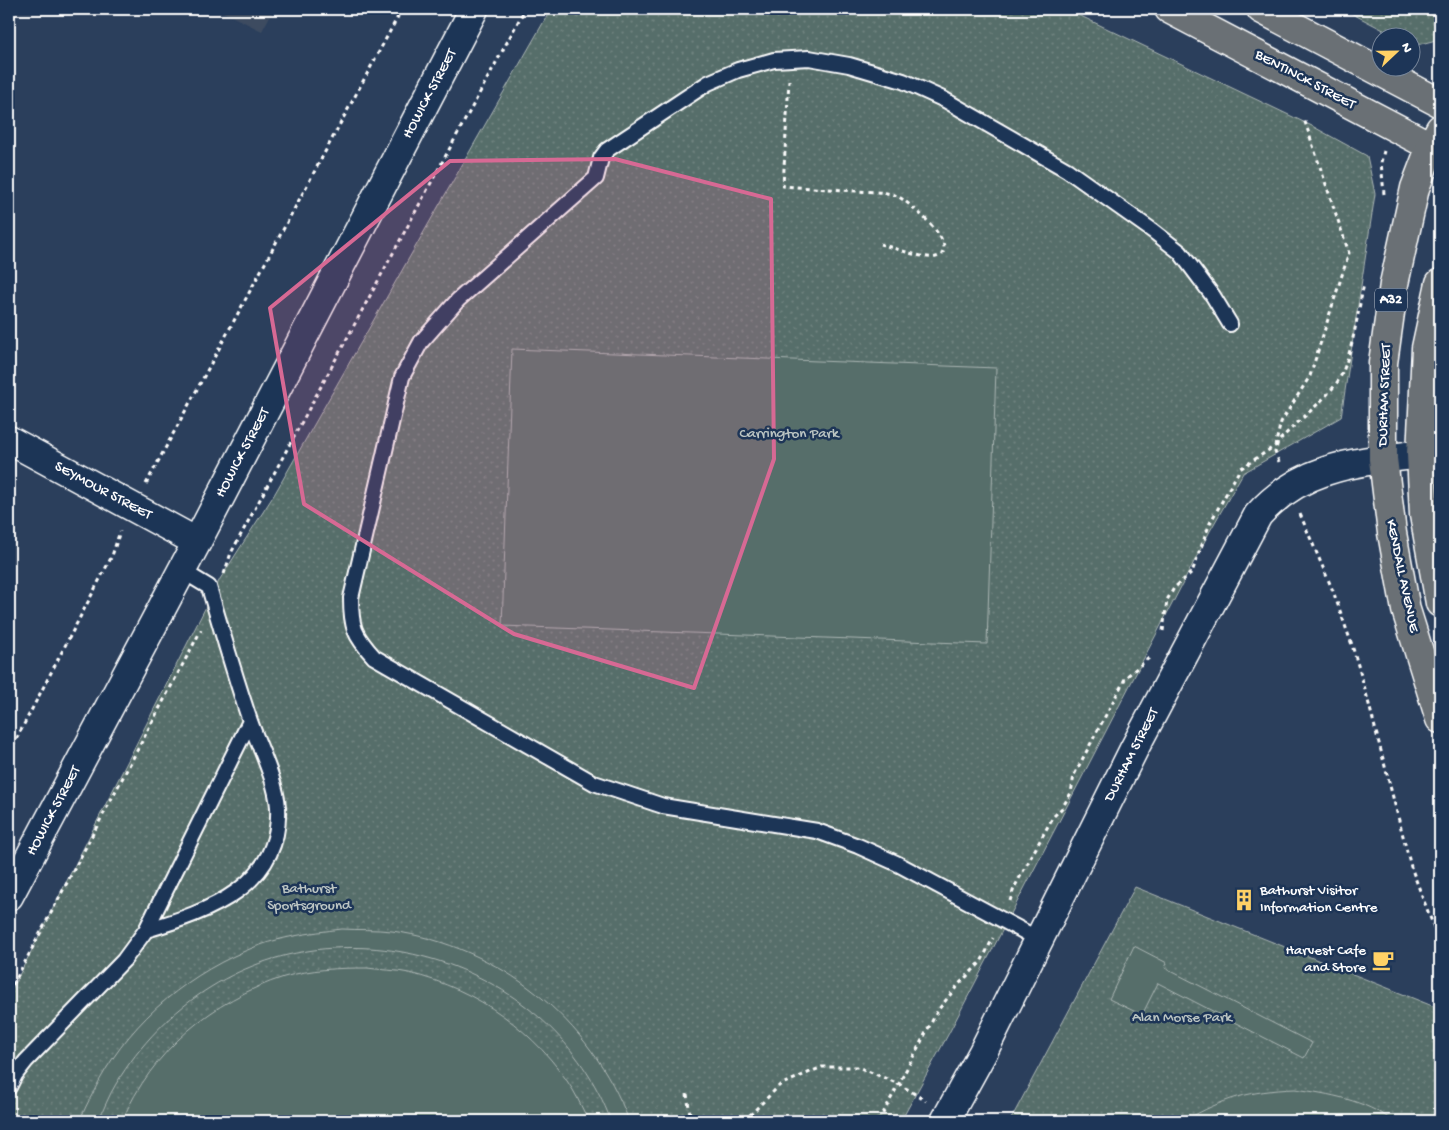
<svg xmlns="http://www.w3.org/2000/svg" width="1449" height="1130" font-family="'Gochi Hand',sans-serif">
	<defs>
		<pattern id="park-dots" width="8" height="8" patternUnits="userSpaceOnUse" patternTransform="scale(1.25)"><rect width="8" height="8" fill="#576e6a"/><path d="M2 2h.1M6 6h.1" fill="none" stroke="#708480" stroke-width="1.8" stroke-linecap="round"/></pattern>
	</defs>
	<rect width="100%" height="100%" fill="#2b3f5c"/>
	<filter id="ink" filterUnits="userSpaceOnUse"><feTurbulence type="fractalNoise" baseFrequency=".02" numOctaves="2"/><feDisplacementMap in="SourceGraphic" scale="10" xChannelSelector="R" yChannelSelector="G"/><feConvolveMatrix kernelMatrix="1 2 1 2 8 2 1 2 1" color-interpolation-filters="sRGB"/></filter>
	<g filter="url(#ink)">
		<path fill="#3c4b61" d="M217 9H274L262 31Z"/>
		<path fill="url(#park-dots)" stroke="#abb6b4" d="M551 9H1066L1312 126 1367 156 1375 194 1341 417 1243 473 1210 531 949 1033 901 1121H9V995L220 579 274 495Z
			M1343 9H1440V39L1413 46 1412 45V38L1397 37Z
			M1135 887 1440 1009V1121H1010Z"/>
		<path fill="#576e6a" stroke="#abb6b4" d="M512 349 996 368 987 644 502 626Z
			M342 929C358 930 375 929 392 931 499 946 592 1020 629 1121H611C553 964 352 899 211 987 173 1010 139 1045 116 1084 109 1095 104 1109 98 1121H80C83 1112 88 1102 93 1093 124 1028 180 979 245 951 276 937 309 933 342 929Z
			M1134 946 1167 963 1165 968 1312 1043 1304 1058 1158 983 1142 1015 1109 999Z
			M367 968C381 970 396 970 409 973 477 989 537 1032 573 1090 579 1100 583 1111 589 1121H122C152 1051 212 1000 284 977 311 969 339 968 367 968Z
			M1295 1089C1330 1094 1364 1100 1393 1121H1184C1224 1098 1249 1091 1295 1089Z"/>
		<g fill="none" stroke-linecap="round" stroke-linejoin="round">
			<g stroke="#fff" stroke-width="18">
				<path id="service" d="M146 930C208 912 282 886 278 807 276 780 259 747 250 721 235 677 222 632 209 587L181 570
					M1040 940 896 863 858 846 817 831 663 806 594 783 374 657C354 635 351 627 351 598L402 377 421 342 458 300 596 178 601 158 607 150 708 83 738 70 774 60 809 58 849 65 903 81 945 100 1067 170 1153 231 1180 252 1213 296 1230 324
					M9 1087 15 1075 26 1061 124 960 146 930 250 721"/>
			</g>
			<g stroke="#fff" stroke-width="31">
				<path id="minor" d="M9 440 197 542
					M9 896 197 542 474 9
					M945 1121 983 1052 1134 749 1258 515C1303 465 1358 462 1421 454"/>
			</g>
			<g stroke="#fff" stroke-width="31">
				<path id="primary" d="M1169 9 1440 151
					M1261 9 1440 103"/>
			</g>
			<g stroke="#fff" stroke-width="31">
				<path id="trunk" d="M1440 129 1431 146 1415 188 1394 284 1383 363V459L1392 533 1406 610 1440 719
					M1440 283 1426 348 1421 454 1424 515 1440 603"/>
			</g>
			<path stroke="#fff" stroke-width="3" stroke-dasharray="4 4" stroke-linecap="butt" d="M789 80 783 186C807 188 832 189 856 191 869 192 885 191 897 196 908 201 965 249 936 257 926 260 892 247 880 244
				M1384 194 1381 162 1384 151
				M1279 462 1275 452 1278 442C1296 422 1319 406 1336 384 1351 364 1358 310 1364 284
				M146 484 402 9
				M1300 514 1333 591 1352 645 1365 689 1411 867 1440 943
				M224 574 231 553 525 9
				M1163 631 1167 600 1174 588 1192 572 1210 523 1240 469 1275 446 1281 422 1310 376 1349 253 1304 119
				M9 753 112 556 120 531
				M1010 901 1014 888 1053 817 1062 808 1071 793 1074 775 1126 677 1149 658
				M9 992 201 630
				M687 1094 691 1121
				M744 1121 780 1085 822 1067H858L899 1084 926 1101
				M879 1121 938 1010 958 985 981 962 993 938"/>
			<use href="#service" stroke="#1d3557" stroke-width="14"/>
			<use href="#minor" stroke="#1d3557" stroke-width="28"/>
			<use href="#primary" stroke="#6a7074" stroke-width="28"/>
			<use href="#trunk" stroke="#6a7074" stroke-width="28"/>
		</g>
	</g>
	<path fill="#d76994" fill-opacity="0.2" stroke="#d76994" stroke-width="4" stroke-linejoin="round" d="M615 159 771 199 774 459 694 688 514 634 304 504 270 308 450 161Z"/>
	<defs>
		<g id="building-bare" transform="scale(1.725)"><path d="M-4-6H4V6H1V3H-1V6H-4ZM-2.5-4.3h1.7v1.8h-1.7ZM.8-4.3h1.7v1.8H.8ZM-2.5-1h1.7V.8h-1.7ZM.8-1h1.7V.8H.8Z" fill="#ffd166" stroke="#1d3557" stroke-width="2.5" paint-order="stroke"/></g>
		<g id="cafe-bare" transform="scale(1.725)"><path d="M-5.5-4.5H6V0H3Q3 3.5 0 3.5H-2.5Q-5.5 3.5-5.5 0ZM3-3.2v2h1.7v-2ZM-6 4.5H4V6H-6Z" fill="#ffd166" stroke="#1d3557" stroke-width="2.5" paint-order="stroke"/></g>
	</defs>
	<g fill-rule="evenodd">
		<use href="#building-bare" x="1244" y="900"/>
		<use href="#cafe-bare" x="1383" y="960"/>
	</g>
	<g text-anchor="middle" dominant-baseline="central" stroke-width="5" stroke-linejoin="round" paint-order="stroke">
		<rect fill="#1d3557" stroke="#bbc2cd" stroke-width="1" x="1375" y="288.5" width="32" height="23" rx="4"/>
		<g font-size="14" font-weight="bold" fill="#fff">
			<text x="1391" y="300">A32</text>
		</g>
		<g font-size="15" fill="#fff" stroke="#1d3557">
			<text transform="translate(1305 80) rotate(28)">BENTINCK STREET</text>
			<text transform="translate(430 94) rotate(-62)">HOWICK STREET</text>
			<text transform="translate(1385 395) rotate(-88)">DURHAM STREET</text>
			<text transform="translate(243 453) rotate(-62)">HOWICK STREET</text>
			<text transform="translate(103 491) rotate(28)">SEYMOUR STREET</text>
			<text transform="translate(1402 576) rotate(78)">KENDALL AVENUE</text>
			<text transform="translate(1132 755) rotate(-63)">DURHAM STREET</text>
			<text transform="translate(54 811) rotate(-62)">HOWICK STREET</text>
		</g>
		<g font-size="15" fill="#bcc5c3" stroke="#1d3557">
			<text x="789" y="434">Carrington Park</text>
			<text x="309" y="889">Bathurst<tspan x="309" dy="17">Sportsground</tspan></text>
			<text x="1182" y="1018">Alan Morse Park</text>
		</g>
		<g font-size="15" fill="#fff" stroke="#1d3557" text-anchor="start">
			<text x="1260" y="891">Bathurst Visitor<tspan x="1260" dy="17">Information Centre</tspan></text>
			<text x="1366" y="951" text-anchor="end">Harvest Cafe<tspan x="1366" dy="17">and Store</tspan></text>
		</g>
	</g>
	<rect width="1449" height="1130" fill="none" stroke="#1d3557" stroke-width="30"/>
	<rect x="15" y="15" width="1419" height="1100" fill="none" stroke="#fff" stroke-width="2" filter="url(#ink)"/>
	<g transform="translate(1396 52) rotate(68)"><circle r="24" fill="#1d3557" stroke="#77869a"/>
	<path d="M0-4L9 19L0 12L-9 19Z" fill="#ffd166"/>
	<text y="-8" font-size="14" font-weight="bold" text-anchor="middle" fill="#ffffff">N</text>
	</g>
</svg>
